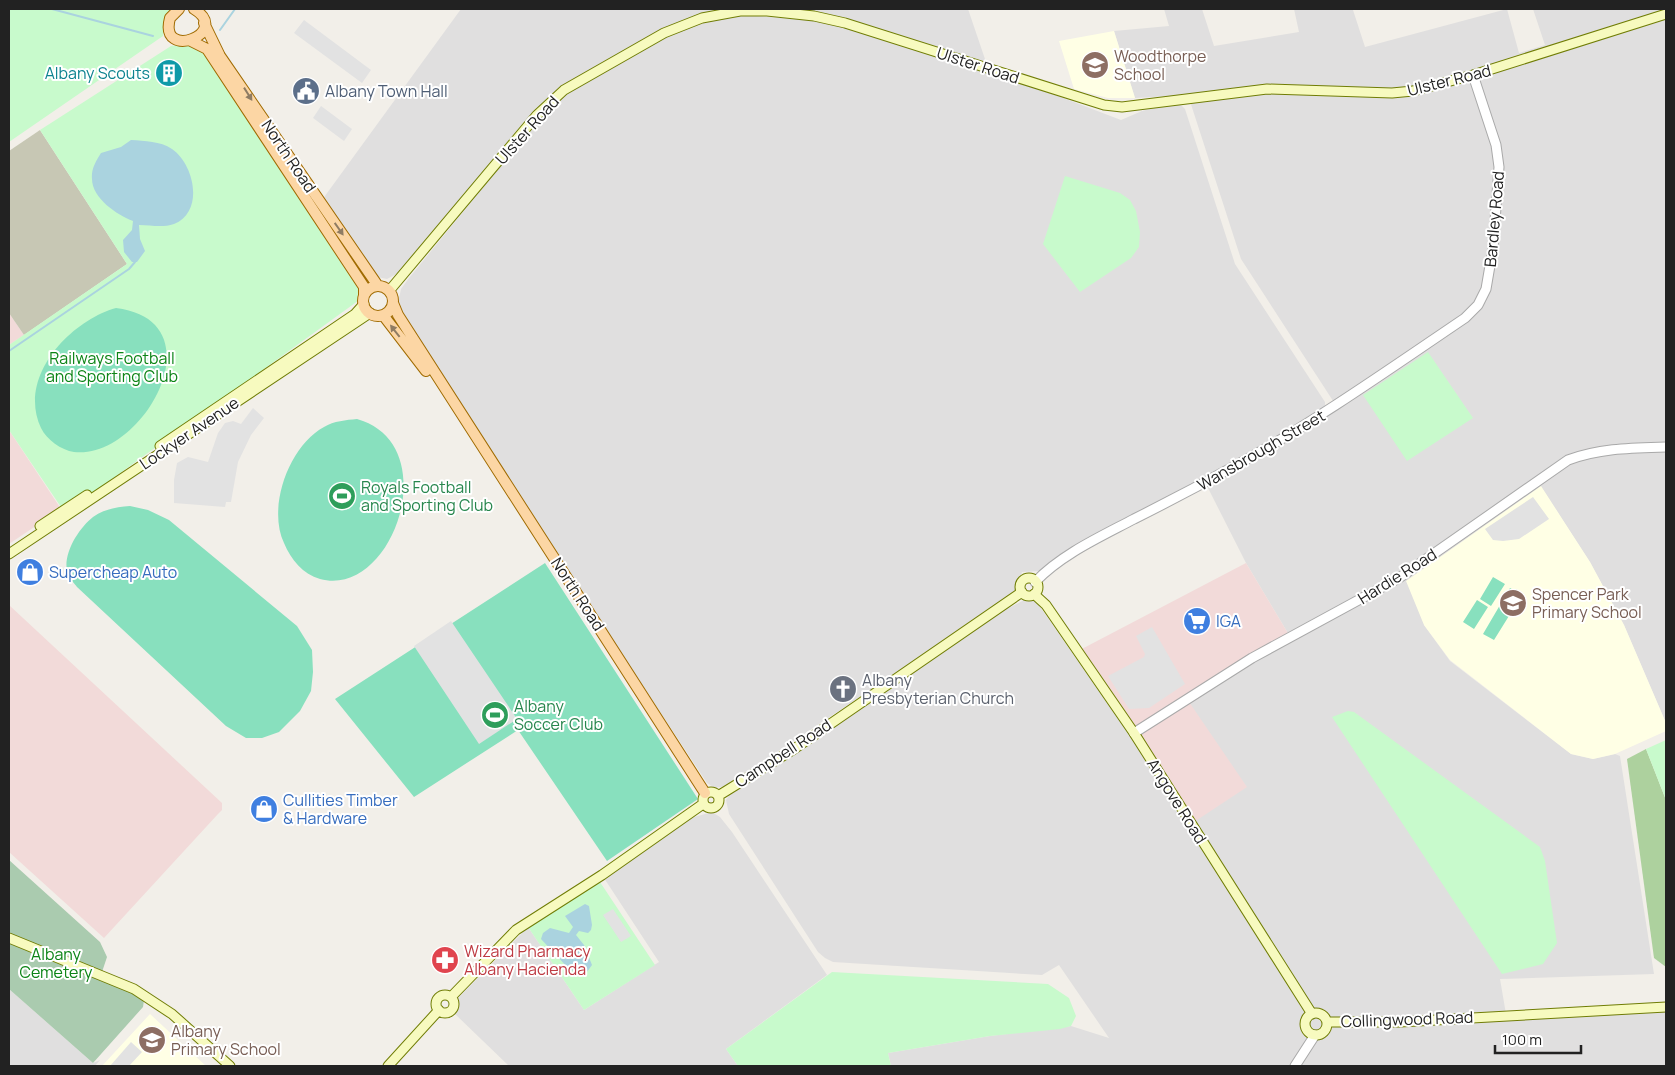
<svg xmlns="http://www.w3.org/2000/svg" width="1675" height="1075" font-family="Manrope,sans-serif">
	<rect width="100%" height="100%" fill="#f2efe9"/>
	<path fill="#e0dfdf" d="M461 9H730L662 30 562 87 402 271 387 279 373 276 322 200Z
		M773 9H968L986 62 845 18 814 11Z
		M1164 9H1202L1214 46 1299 32 1294 9 1353 10 1365 47 1507 9 1519 53 1545 45 1533 9H1666V723L1624 625 1590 562 1541 487 1424 625 1450 661 1571 754 1593 759 1615 754 1620 756 1654 974 1500 979 1506 1014 1666 1007V1066H891L888 1053 990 1036 1071 1026 1109 1038 1059 965 1042 975 833 962 825 958 818 952 729 814 726 800 730 794 1003 611 1028 598 1036 601 1191 823 1185 696 1292 640 1246 563 1207 486 1284 443 1337 407 1241 259 1188 95 1135 98 1114 31 1169 26Z
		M741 15 813 20 844 25 1016 80 1121 120 1142 111 1175 103 1180 104 1185 109 1235 264 1325 402V407L1278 441 1055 559 1040 571 1022 572 1015 592 998 605 726 786 715 788 707 783 401 319 398 303 401 289 409 278 541 117 568 93 668 36 704 21Z
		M712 812 720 817 732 832 827 975 726 1049 738 1066H509L455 1014 457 999 528 927 584 1010 659 962 602 875 691 818Z
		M9 989 93 1063 100 1060 95 1066H9Z"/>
	<path fill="#f2dad9" d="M9 313 24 335 9 345Z
		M9 430 61 509 9 544Z
		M1246 563 1292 640 1185 696 1247 787 1191 824 1076 652Z
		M9 605 222 803V810L218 814 104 938 9 852Z"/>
	<path fill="#ffffe5" d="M1114 31 1135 98H1108L1074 89 1059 41Z
		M1541 486 1590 562 1624 625 1666 723V731L1615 754 1593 759 1571 754 1450 660 1424 625 1406 581Z
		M150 1014 206 1066H102Z"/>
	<path fill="#c7c7b4" d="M40 130 127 264 24 335 9 313V151Z"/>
	<path fill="#add19e" d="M1646 749 1666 800V967L1654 958 1627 759Z"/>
	<path fill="#aacbaf" d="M9 860 100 942 107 957 100 978 133 992 144 1000 143 1007 93 1063 9 989Z"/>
	<path fill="#c8facc" d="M9 9H170L166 16 163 36 9 142Z
		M178 45 192 46 205 53 360 290 362 298 65 513 9 430V345L127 264 40 130 171 46Z
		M1065 176 1120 193 1130 200 1136 211 1140 232 1139 247 1131 258 1080 292 1043 244Z
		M1428 352 1473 418 1407 461 1363 395Z
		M1348 711 1354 712 1540 847 1545 861 1557 943 1543 964 1502 974 1332 717Z
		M1666 740V800L1646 749Z
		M600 882 655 965 584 1010 528 927Z
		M832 972 1048 984 1069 998 1076 1016 1071 1026 1060 1029 990 1036 888 1053 891 1066H738L726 1049Z"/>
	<path fill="#88e0be" d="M116 308C220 321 143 460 74 452 61 450 47 440 41 428 17 377 70 321 116 308Z
		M357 419C446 444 393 599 320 579 303 574 291 560 284 543 267 507 289 446 324 427 334 421 346 420 357 419Z
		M130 506 148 510 169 520 297 626 312 650 313 672 311 691 300 711 279 732 262 738H246L226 726 77 587C75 584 70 579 68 575 61 555 79 528 93 517 104 509 117 507 130 506Z
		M545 563 698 799 607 861 518 730 414 797 335 699Z
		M1493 577 1505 584 1491 606 1480 599Z
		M1510 588 1522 595 1494 640 1483 634Z
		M1477 600 1488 607 1474 629 1463 622Z"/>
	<path fill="#e2e2e2" d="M304 20 371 70 362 83 294 33Z
		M321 106 352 129 344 141 313 118Z
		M253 408 264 418 251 435 238 462 231 502H226L225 507 174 503V480L177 463 188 457 208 462 218 433 225 423 233 421 241 424Z
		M1533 497 1549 519 1519 539 1503 541 1493 540 1485 529Z
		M451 621 517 719 479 744 414 646Z
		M1152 627 1185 684 1149 708 1129 709 1108 676 1144 657 1145 654 1136 636Z
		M613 909 631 936 621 942 603 915Z
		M131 1042 142 1052 129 1066H110Z"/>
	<path fill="#aad3df" d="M131 140C145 141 160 141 172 149 194 164 205 211 174 224 162 228 151 225 139 225L140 239 145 251 137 262H132L124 252 123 240 132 230 133 221C117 215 92 198 92 179 91 169 96 161 101 153L121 147Z
		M585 904 589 906 592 925 591 930 588 933 579 931 576 935 584 945 592 965 584 976 569 969 541 939 543 933 550 928 569 933 573 927 565 916Z"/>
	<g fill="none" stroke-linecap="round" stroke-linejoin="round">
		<path stroke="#aad3df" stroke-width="2" d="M52 9 153 36
			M220 30 235 9
			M9 351 129 269 135 262"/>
		<g stroke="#a9a9a9" stroke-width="11">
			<path id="tertiary" d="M1035 582C1062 554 1100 537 1134 519 1170 501 1206 482 1242 462 1319 419 1391 368 1465 318L1478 305 1486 289 1493 248 1499 167 1496 145 1473 75
				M1134 733 1252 658 1399 578 1568 460C1600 448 1632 448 1666 447
				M1295 1066 1315 1035"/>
		</g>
		<g stroke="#707d05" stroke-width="11">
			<path id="secondary" d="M389 291 537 115 564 90 664 33 702 18 740 11H767L814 16 845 23 1104 105 1122 107 1267 89 1392 93 1413 91 1473 75 1666 14
				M160 446 327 333 355 314 364 304
				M40 526 87 495
				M9 554 370 313
				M1020 587a9 9 0 1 1 18 0a9 9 0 1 1-18 0Z
				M1034 594 1046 605 1134 733 1312 1014
				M703 800a8 8 0 1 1 16 0a8 8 0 1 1-16 0Z
				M718 796 794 749 1022 592
				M9 938 134 989 172 1014 230 1066
				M436 1004a9 9 0 1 1 18 0a9 9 0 1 1-18 0Z
				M451 997 516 930 602 875 703 804
				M1305 1024a11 11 0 1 1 22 0a11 11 0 1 1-22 0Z
				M1327 1022H1400L1666 1007
				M388 1066 439 1010"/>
		</g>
		<g stroke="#a06b00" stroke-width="12">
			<path id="primary" d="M179 9 170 18C158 62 233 33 194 9
				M204 23 220 56 378 286
				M191 41 207 49 364 287V296
				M363 301a15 15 0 1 1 30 0a15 15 0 1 1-30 0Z
				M393 303 398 315C499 475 604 633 705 793
				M383 315 426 371"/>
		</g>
		<use href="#tertiary" stroke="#fff" stroke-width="9"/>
		<use href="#secondary" stroke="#f7fabf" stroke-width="9"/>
		<use href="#primary" stroke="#fcd6a4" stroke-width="10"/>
	</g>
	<defs><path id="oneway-solid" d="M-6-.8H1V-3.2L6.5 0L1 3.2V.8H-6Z" transform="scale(1.25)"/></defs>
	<g fill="#8f7c63">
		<use href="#oneway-solid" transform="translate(248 94) rotate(58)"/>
		<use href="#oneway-solid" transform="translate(339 229) rotate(55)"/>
		<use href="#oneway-solid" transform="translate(395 331) rotate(-128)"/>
	</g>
	<defs>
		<g id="school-disc" transform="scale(1.4375)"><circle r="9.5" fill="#8d6e63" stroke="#fff"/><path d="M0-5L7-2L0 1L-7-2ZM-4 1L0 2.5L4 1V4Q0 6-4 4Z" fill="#fff"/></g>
		<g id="building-disc" transform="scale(1.4375)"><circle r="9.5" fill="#0f9aa8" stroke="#fff"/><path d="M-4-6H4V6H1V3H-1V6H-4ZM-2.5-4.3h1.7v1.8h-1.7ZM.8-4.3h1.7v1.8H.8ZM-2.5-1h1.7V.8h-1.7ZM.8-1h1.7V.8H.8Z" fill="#fff"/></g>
		<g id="civic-disc" transform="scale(1.4375)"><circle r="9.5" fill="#5c6f8a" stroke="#fff"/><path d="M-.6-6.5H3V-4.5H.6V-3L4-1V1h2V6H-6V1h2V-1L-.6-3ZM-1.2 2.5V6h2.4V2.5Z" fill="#fff"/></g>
		<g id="stadium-disc" transform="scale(1.4375)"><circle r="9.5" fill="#2e9e5b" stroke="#fff"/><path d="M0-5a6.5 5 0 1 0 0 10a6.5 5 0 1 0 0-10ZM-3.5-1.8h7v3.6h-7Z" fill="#fff"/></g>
		<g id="shop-disc" transform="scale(1.4375)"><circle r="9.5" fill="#3f7fe0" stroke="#fff"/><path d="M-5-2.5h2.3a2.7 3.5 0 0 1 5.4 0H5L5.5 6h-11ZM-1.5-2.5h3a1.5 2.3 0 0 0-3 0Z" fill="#fff"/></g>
		<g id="supermarket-disc" transform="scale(1.4375)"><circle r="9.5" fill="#3f7fe0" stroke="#fff"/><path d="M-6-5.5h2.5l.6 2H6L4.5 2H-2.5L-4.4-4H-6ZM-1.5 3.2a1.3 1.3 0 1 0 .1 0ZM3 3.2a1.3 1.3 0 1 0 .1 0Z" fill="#fff"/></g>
		<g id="church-disc" transform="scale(1.4375)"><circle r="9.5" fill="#6b7280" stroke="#fff"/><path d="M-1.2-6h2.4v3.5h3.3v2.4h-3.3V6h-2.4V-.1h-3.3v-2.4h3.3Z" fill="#fff"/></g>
		<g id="pharmacy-disc" transform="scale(1.4375)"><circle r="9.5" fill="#e0444e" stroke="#fff"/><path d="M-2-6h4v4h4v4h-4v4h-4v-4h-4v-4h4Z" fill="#fff"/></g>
	</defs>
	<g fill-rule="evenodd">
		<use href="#school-disc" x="1095" y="65"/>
		<use href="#building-disc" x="169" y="73"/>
		<use href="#civic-disc" x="306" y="91"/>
		<use href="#stadium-disc" x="342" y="496"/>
		<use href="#shop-disc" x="30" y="572"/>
		<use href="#school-disc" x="1513" y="603"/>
		<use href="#supermarket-disc" x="1197" y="621"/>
		<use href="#church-disc" x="843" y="689"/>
		<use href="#stadium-disc" x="495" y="715"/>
		<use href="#shop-disc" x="264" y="809"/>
		<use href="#pharmacy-disc" x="445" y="960"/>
		<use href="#school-disc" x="152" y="1040"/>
	</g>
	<g text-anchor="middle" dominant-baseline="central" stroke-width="4" stroke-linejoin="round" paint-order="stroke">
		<g font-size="16" fill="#785e54" stroke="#fff" text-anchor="start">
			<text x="1114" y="56">Woodthorpe<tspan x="1114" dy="18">School</tspan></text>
			<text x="1532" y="594">Spencer Park<tspan x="1532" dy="18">Primary School</tspan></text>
			<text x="171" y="1031">Albany<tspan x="171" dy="18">Primary School</tspan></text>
		</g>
		<g font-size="16" fill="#222" stroke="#fff">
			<text transform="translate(978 65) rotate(18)">Ulster Road</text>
			<text transform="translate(1449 80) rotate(-14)">Ulster Road</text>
			<text transform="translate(527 130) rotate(-48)">Ulster Road</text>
			<text transform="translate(289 156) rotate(56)">North Road</text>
			<text transform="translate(1494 219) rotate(-85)">Bardley Road</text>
			<text transform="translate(189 433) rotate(-34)">Lockyer Avenue</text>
			<text transform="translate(1261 450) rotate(-30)">Wansbrough Street</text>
			<text transform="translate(1397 576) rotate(-32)">Hardie Road</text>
			<text transform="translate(578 594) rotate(57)">North Road</text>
			<text transform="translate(783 753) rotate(-33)">Campbell Road</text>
			<text transform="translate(1177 801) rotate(58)">Angove Road</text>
			<text transform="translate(1407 1019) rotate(-2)">Collingwood Road</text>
		</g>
		<g font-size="16" fill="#0d838f" stroke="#fff" text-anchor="end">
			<text x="150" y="73">Albany Scouts</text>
		</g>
		<g font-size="16" fill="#4e5e75" stroke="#fff" text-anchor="start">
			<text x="325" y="91">Albany Town Hall</text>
		</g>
		<g font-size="16" fill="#0c8416" stroke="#fff">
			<text x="112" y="358">Railways Football<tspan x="112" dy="18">and Sporting Club</tspan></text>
			<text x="56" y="954">Albany<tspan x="56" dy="18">Cemetery</tspan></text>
		</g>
		<g font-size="16" fill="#27864d" stroke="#fff" text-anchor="start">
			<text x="361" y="487">Royals Football<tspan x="361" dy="18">and Sporting Club</tspan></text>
			<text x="514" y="706">Albany<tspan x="514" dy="18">Soccer Club</tspan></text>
		</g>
		<g font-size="16" fill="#366cbe" stroke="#fff" text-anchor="start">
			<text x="49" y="572">Supercheap Auto</text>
			<text x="1216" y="621">IGA</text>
			<text x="283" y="800">Cullities Timber<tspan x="283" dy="18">&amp; Hardware</tspan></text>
		</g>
		<g font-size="16" fill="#5b616d" stroke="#fff" text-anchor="start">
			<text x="862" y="680">Albany<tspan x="862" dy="18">Presbyterian Church</tspan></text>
		</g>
		<g font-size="16" fill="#be3a42" stroke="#fff" text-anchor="start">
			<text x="464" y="951">Wizard Pharmacy<tspan x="464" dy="18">Albany Hacienda</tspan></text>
		</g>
	</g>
	<rect width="1675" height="1075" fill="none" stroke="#222222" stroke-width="20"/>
	<path d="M1495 1045v8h86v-8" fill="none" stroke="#222222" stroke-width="2.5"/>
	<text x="1502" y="1045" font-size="15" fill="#222222" stroke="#ffffff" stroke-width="4" paint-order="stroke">100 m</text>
</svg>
